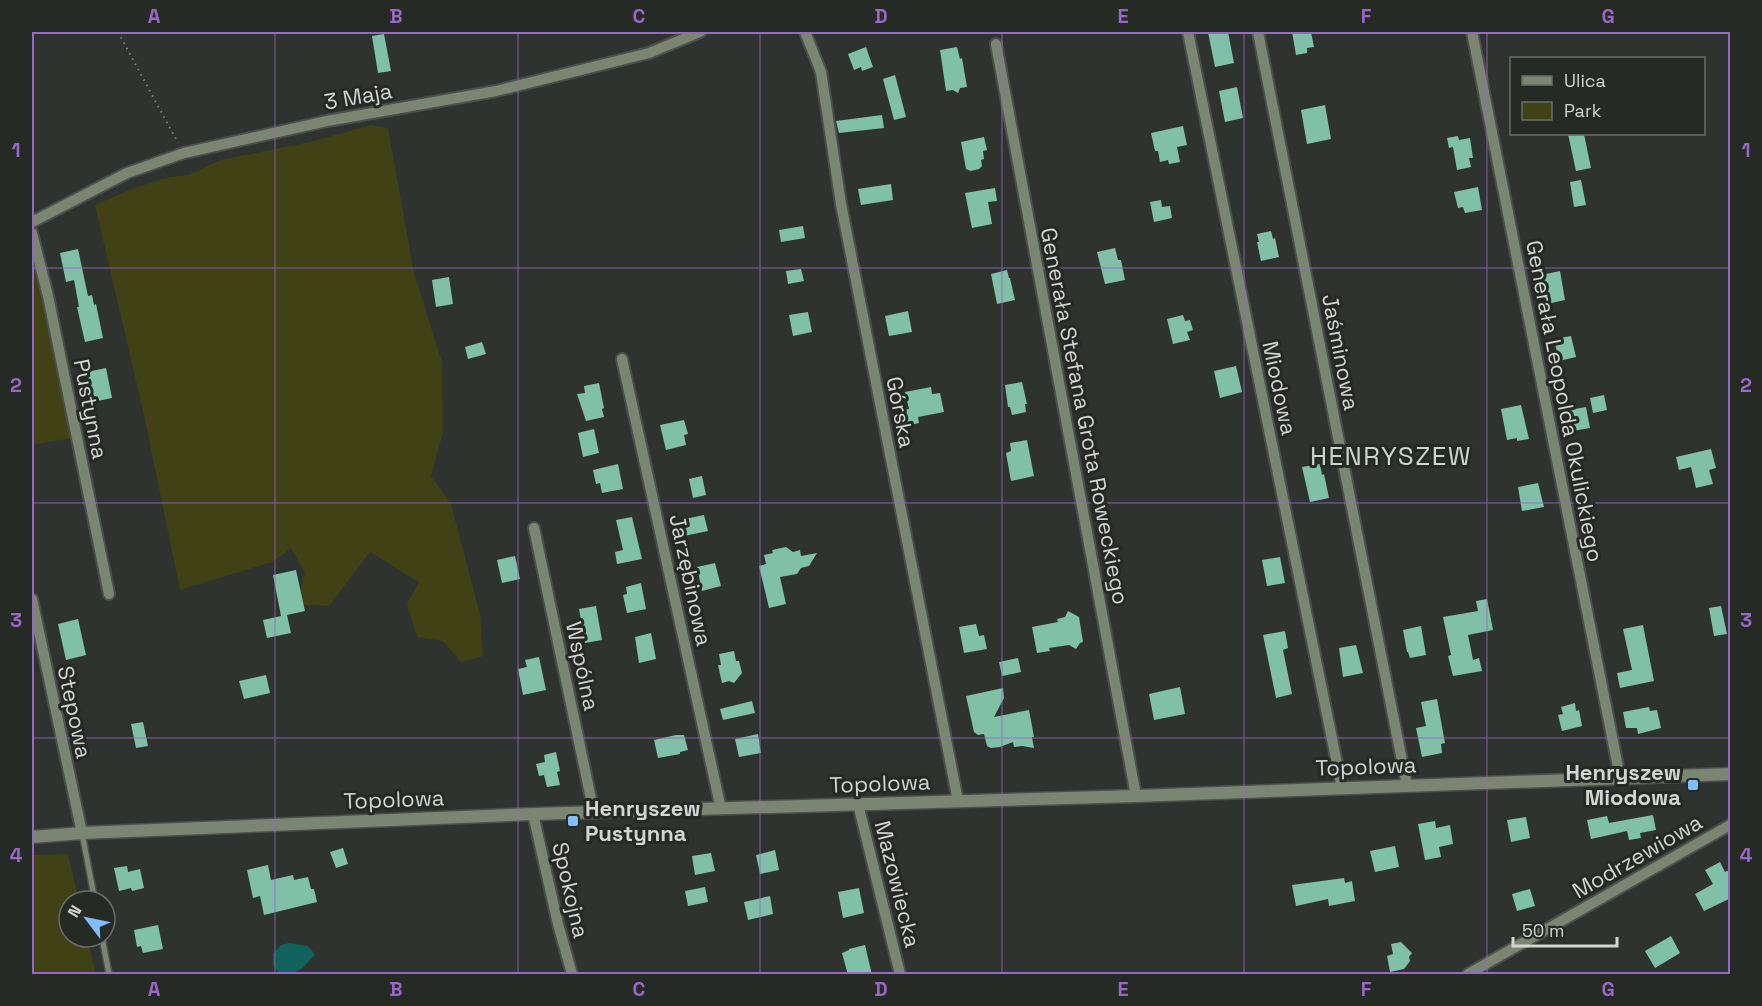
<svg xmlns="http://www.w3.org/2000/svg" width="1762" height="1006" font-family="'Space Grotesk',sans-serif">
	<rect width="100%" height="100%" fill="#2f332f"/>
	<path fill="#404115" d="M371 125 388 128 414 273 442 362 443 432 431 476 451 504 480 614 483 656 461 662 443 641 417 637 407 604 419 582 370 552 329 606 297 604 305 573 291 548 272 562 180 590 144 415 95 205 134 188 170 177 188 175 221 160 310 142Z
		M32 251 72 438 32 445Z
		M68 854 79 901H69V937H87L96 974H32V855Z"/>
	<path fill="#11615d" d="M289 943 307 946 315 954C303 968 297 977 278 972L273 965V954L281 945Z"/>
	<path fill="#80bfa8" d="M1208 32H1228L1234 63 1215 67Z
		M1292 32H1311L1314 47 1307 48V53L1296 55Z
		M384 34 391 71 378 73 372 36Z
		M866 47 873 67 862 71 861 67 854 70 848 54Z
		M957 47 960 59 962 58 967 87 960 88 958 93 953 90 946 91 940 50Z
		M895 75 906 117 894 120 883 79Z
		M1237 87 1243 118 1225 122 1219 91Z
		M1325 105 1331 139 1307 144 1301 110Z
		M882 115 884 128 839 133 836 121Z
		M1183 126 1187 145 1177 147 1180 162 1169 164 1168 160 1160 162 1158 151H1155L1151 133Z
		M1568 134H1584L1591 168 1576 171Z
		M1458 136 1459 140 1470 138 1473 158H1469L1471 167 1457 170 1453 147 1449 148 1447 138Z
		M984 137 987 150 983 151 984 159 981 160 982 166 979 169 971 171 966 169 961 142Z
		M1581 180 1586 205 1574 207 1570 182Z
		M891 184 893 200 861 205 858 189Z
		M1478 187 1482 210 1465 213 1463 207 1458 208 1454 192Z
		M995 188 997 201 988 202 992 224 972 228 965 193Z
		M1161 200 1162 207 1170 206 1172 218 1154 222 1150 202Z
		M803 226 805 238 781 242 779 230Z
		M1271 231 1273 239 1275 238 1279 257 1261 261 1257 242H1259L1257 234Z
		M1115 248 1118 260H1121L1125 280 1105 284 1097 252Z
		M78 249 88 296 92 295 94 305 96 304 103 338 85 342 77 307H79L74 280 66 282 60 253Z
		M801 269 804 281 788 284 786 271Z
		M1007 270 1009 278H1010L1015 300 997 304 991 274Z
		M1560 271 1565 300 1547 304 1541 275Z
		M449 277 453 304 436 307 432 280Z
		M908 311 912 332 889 336 885 316Z
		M808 312 812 332 793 336 789 315Z
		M1183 315 1185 321 1190 320 1193 330 1187 332 1190 340 1173 344 1167 319Z
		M1571 336 1576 357 1559 361 1554 339Z
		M482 342 486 354 468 359 465 347Z
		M1236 366 1242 392 1220 398 1214 371Z
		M106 368 112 398 93 402 87 372Z
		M1022 382 1027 404H1025L1026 412 1012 415 1010 407H1008L1005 385Z
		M599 383 604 408 602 409 604 417 586 421 577 394 585 393 584 386Z
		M931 387 932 394 940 393 944 412 918 417 919 423 906 426 903 410 909 409 905 392Z
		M1604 395 1607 410 1593 413 1590 398Z
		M1521 405 1529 439 1517 441V438L1507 440 1501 409Z
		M1586 407 1590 428 1573 431 1569 410Z
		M684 420 688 434 684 435 686 445 666 450 660 425Z
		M594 429 599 453 583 457 578 433Z
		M1027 440 1034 476 1011 481 1006 453 1011 451 1010 443Z
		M1711 449 1716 468 1709 470 1713 484 1696 488 1691 467 1679 470 1676 457Z
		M618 464 623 489 602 493 600 483 596 484 593 470Z
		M1320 464 1322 475 1324 474 1329 498 1310 502 1302 467Z
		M702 476 706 495 693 498 689 479Z
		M1538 483 1544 507 1522 511 1518 487Z
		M704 515 708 531 684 536 680 520Z
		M632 517 642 559 617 564 615 552 623 550 616 520Z
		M786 547 793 552 800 550 801 556 817 553 809 566 801 568 797 574 780 577 786 604 769 608 759 566 766 564 764 555 773 553 772 550Z
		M515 556 520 579 502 583 497 560Z
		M1280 557 1285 583 1267 586 1262 560Z
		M715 563 721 586 702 591 697 567Z
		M296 570 305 611 287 615 291 633 267 638 263 620 281 616 273 575Z
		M641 583 646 609 627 613 623 595 627 594 626 587Z
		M1487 599 1493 630 1468 635 1473 660 1479 658 1482 671 1453 676 1448 656 1451 655 1443 617 1478 611 1476 601Z
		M596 606 602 640 585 643 579 609Z
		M1721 606 1727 634 1714 636 1709 608Z
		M1068 611 1079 617 1083 642 1080 643 1076 649 1069 645 1049 648 1050 651 1037 653 1032 627 1058 622 1057 619 1065 617Z
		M78 619 86 655 66 660 58 624Z
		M976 624 979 636 984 635 987 649 964 653 959 627Z
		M1643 625 1654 681 1620 688 1617 673 1632 670 1623 629Z
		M1421 626 1426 655 1410 658 1408 652H1407L1403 630Z
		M1285 631 1288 648 1283 650 1292 694 1276 698 1263 635Z
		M651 633 656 659 639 663 635 637Z
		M1356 645 1363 673 1343 677 1339 648Z
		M734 651 736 661H739L742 673 734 683 729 681 722 683 718 665H721L719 654Z
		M539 657 546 690 523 695 518 669 527 667 525 660Z
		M1018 658 1021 672 1002 676 999 662Z
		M266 675 270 693 244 699 239 681Z
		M1180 687 1185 714 1154 720 1149 694Z
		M1003 688 1004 698 994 717 1029 710 1034 737H1032L1034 748 1022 746 1014 747 1013 742 1000 747 991 748 987 746 984 734 978 735 974 732 966 696Z
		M1437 699 1445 743 1441 744 1442 753 1422 757 1416 728 1426 726 1421 702Z
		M752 701 755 713 723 720 720 709Z
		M1575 703 1576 711 1579 710 1582 726 1562 731 1558 715 1563 714 1561 707Z
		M1649 707 1650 711 1657 710 1661 728 1638 734 1637 728H1626L1623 712Z
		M143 722 148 746 136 748 131 724Z
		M758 734 761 753 739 757 735 739Z
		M676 735H684L688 750 680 752V754L658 758 654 740Z
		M556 752 560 771 557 772 560 785 547 787 544 775 539 776 536 764 545 762 544 755Z
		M1653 815 1656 830 1640 833 1641 838 1629 840 1627 831 1591 839 1587 820 1607 816 1609 823Z
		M1526 817 1530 838 1511 842 1507 820Z
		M1435 821 1436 828 1450 825 1453 844 1439 847 1441 857 1425 860 1418 824Z
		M1395 846 1399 867 1375 872 1370 851Z
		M343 848 348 864 336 868 330 852Z
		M775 850 779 870 760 874 756 855Z
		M711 853 715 871 695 875 692 856Z
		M1720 862 1725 872 1731 869V898L1704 911 1695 894 1713 884 1705 870Z
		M268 865 271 880 293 875 294 880 308 877 311 889H314L317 902 264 915 260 896 253 898 247 870Z
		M127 866 128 872 140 869 144 888 132 891 131 888 119 891 114 868Z
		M1344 878 1345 883 1352 881 1355 901 1329 906 1328 899 1296 906 1292 885Z
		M705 887 708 902 688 906 685 891Z
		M859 888 864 913 843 918 838 892Z
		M1530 889 1535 906 1517 911 1512 894Z
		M770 896 773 914 748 920 744 902Z
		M158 925 163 949 143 953 141 946 137 947 134 930Z
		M1671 936 1680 953 1655 968 1645 951Z
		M1401 942 1412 953 1409 957 1410 961 1404 969 1390 972 1387 956 1393 954 1391 944Z
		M865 945 872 975H848L842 953 849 950V949Z"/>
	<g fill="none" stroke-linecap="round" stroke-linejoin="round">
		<g stroke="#4c504c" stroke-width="8">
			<path id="service" d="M82 833 95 901
				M102 937 109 974"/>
		</g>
		<g stroke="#4c504c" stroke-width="14">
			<path id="minor" d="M805 32 821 72 841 204 958 801
				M1188 32 1342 788
				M1258 32 1407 786
				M1472 32 1620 777
				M996 44 1136 796
				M32 222 127 173 184 153 327 121 496 91 649 53 700 32
				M32 233 48 296 109 594
				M622 359 721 809
				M534 528 594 813
				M32 599 82 833
				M858 804 900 974
				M533 814 558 924 572 974
				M1468 974 1730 825"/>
		</g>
		<g stroke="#4c504c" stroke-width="15">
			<path id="tertiary" d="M32 837 82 833 533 814 1136 796 1730 774"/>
		</g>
		<path stroke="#7c7f7c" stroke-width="2" stroke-dasharray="1.5 4.5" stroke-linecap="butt" d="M118 32 178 143"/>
		<use href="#service" stroke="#7b8672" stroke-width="5"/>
		<use href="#minor" stroke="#7b8672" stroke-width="10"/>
		<use href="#tertiary" stroke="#7b8672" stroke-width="12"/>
	</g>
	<path fill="none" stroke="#9967c6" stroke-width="1.5" stroke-opacity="0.55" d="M275 32V974M518 32V974M760 32V974M1002 32V974M1244 32V974M1487 32V974M32 268H1730M32 503H1730M32 738H1730"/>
	<g fill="#80bdfa" stroke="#252a25" stroke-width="2">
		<rect x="1687" y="779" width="12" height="12" rx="3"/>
		<rect x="567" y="815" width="12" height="12" rx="3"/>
	</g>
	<g text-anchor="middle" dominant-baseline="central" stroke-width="6" stroke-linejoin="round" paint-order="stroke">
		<g font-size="22" fill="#d2d5d2" stroke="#252a25">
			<text transform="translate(358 96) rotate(-10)">3 Maja</text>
			<text transform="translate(1341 352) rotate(79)">Jaśminowa</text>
			<text transform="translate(1280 388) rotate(78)">Miodowa</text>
			<text transform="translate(1565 401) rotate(79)">Generała Leopolda Okulickiego</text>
			<text transform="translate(91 409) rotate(79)">Pustynna</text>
			<text transform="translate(901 412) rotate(79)">Górska</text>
			<text transform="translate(1085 416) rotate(79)">Generała Stefana Grota Roweckiego</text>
			<text transform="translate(691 580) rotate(78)">Jarzębinowa</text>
			<text transform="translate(583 666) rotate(78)">Wspólna</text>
			<text transform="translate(75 712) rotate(78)">Stepowa</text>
			<text transform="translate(1366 766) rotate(-2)">Topolowa</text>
			<text transform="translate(880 783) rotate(-2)">Topolowa</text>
			<text transform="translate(394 799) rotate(-2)">Topolowa</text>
			<text transform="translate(1637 856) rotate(-30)">Modrzewiowa</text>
			<text transform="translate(898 884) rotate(76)">Mazowiecka</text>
			<text transform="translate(571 890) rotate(77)">Spokojna</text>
		</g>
		<g font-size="22" font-weight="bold" fill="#d2d5d2" stroke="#252a25" text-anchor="end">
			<text x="1681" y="772">Henryszew<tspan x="1681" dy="25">Miodowa</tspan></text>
			<text x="585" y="808" text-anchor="start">Henryszew<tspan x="585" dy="25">Pustynna</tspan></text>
		</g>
		<g font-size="26" letter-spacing="1.5" fill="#cdd3ce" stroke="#252a25">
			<text x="1391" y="456">HENRYSZEW</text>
		</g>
	</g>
	<rect width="1762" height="1006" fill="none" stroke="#252a25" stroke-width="66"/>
	<rect x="1510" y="57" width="195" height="78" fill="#252a25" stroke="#6a6e6a" stroke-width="1.5"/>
	<rect x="1522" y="76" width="30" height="9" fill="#7b8672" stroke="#6a6e6a" stroke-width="1.5"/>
	<text x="1564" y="87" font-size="18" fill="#d2d5d2">Ulica</text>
	<rect x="1522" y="102" width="30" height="18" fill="#404115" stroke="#6a6e6a" stroke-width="1.5"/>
	<text x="1564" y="117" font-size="18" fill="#d2d5d2">Park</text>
	<g transform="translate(87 919) rotate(302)"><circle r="28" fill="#252a25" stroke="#6a6e6a" stroke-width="1.5"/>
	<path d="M0-4.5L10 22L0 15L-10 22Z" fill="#80bdfa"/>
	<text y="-9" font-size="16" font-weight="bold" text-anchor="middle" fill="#d2d5d2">N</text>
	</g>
	<path d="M1513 937v9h104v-9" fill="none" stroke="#d2d5d2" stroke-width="3"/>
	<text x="1522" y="937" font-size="18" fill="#d2d5d2" stroke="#252a25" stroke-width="4.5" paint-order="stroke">50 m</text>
	<rect x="33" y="33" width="1696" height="940" fill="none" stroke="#9967c6" stroke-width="2"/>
	<g font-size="20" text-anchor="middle" font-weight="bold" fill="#9967c6">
		<text x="154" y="23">A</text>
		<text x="396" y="23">B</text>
		<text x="639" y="23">C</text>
		<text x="881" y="23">D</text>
		<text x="1123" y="23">E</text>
		<text x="1366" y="23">F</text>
		<text x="1608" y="23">G</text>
		<text x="16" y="157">1</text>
		<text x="1746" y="157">1</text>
		<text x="16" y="392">2</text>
		<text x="1746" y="392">2</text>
		<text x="16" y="627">3</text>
		<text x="1746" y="627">3</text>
		<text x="16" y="862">4</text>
		<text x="1746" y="862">4</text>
		<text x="154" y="996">A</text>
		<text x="396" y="996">B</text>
		<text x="639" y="996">C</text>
		<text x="881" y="996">D</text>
		<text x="1123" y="996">E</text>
		<text x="1366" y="996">F</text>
		<text x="1608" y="996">G</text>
	</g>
</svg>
